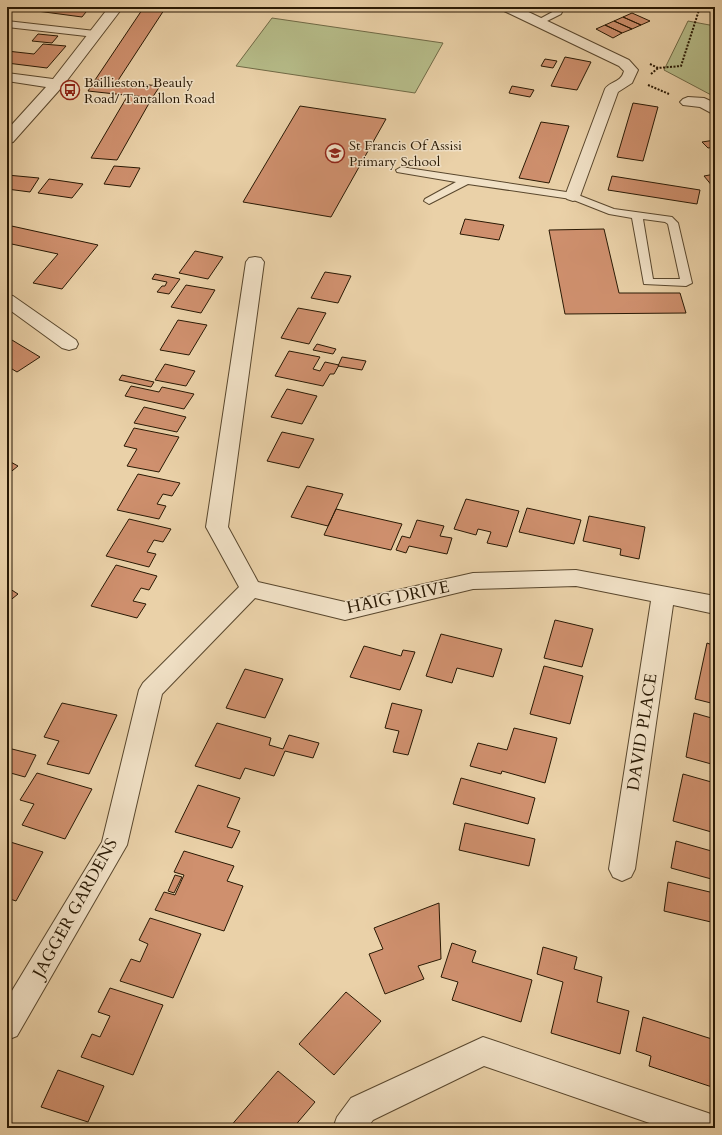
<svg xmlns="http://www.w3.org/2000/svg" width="722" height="1135" font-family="Cardo,serif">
	<rect width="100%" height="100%" fill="#ead1a8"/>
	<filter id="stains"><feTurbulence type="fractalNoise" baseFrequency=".005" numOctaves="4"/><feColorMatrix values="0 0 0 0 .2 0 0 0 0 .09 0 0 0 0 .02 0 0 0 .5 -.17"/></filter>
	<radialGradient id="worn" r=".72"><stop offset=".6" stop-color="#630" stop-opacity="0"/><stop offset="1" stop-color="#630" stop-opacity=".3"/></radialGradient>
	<path fill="#b6bc89" stroke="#706a46" d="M272 18 443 43 415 93 236 66Z
		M688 21 715 26V97L664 70Z"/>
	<path fill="#cf906e" stroke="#291904" d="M7 7H90L82 17Z
		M144 7H166L117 82 95 80Z
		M405 7H421L419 11 404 9Z
		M632 13 650 21 641 25 623 17Z
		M623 17 641 25 632 29 614 21Z
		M614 21 632 29 622 33 605 25Z
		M605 25 622 33 613 38 596 29Z
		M38 34 58 36 52 43 32 41Z
		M43 44 66 46 47 68 7 63V51L34 54Z
		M565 57 591 62 577 90 551 86Z
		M545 59 557 61 553 68 541 66Z
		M95 80 117 82 160 86 152 98 88 91Z
		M512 86 534 90 530 97 509 93Z
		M128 95 152 98 117 160 91 158Z
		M633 103 658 107 643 161 617 157Z
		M300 106 386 119 331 217 243 202Z
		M541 122 569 126 549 183 519 178Z
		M715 140V147L708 148 702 142Z
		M114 166 140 168 130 187 104 184Z
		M715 174V186L713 187 704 176Z
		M7 175 39 178 30 192 7 189Z
		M612 176 700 190 697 204 608 190Z
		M49 179 83 184 72 198 38 193Z
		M465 219 504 225 499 240 460 234Z
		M7 225 98 245 62 289 33 283 58 254 7 243Z
		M604 229 619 293H680L686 313 565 314 549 230Z
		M195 251 223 257 208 279 179 273Z
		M325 272 351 276 338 303 311 298Z
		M155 274 180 279 169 294 157 292 162 286H165L167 282 152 279Z
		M186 285 215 290 201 313 171 307Z
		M298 308 326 313 309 344 281 338Z
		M178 320 207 325 189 355 160 350Z
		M7 337 40 357 17 372 7 366Z
		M317 344 336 349 333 354 313 350Z
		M289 351 320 357 313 369 320 371 325 362 339 365 334 374H330L323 386 275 376Z
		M342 357 366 361 362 370 338 366Z
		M165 364 195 371 186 386 155 380Z
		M122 375 154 382 151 387 119 380Z
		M131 386 159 392 162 387 194 394 184 409 125 396Z
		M287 389 317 396 302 424 271 417Z
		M144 407 186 417 177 432 134 423Z
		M134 428 179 437 159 472 127 466 137 449 124 446Z
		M282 432 314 439 299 468 267 461Z
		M7 460 18 466 7 475Z
		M138 474 180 483 172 496 163 494 157 504 166 506 159 519 117 510Z
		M307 486 343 494 328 526 291 517Z
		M466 499 519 511 507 547 487 543 491 532 478 529 476 535 454 529Z
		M527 508 581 520 574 544 519 532Z
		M336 509 402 524 391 550 324 535Z
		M589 516 645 527 639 559 620 555 621 549 583 541Z
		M129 519 171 529 163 542 154 540 147 552 156 554 149 567 106 556Z
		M417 520 444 526 440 536 452 538 447 554 409 546 406 553 396 550 402 536 410 538Z
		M116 565 157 576 149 590 141 588 133 601 146 604 137 618 91 606Z
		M7 587 18 594 7 603Z
		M555 620 593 629 582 667 544 658Z
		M441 634 502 649 493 677 457 668 452 683 426 676Z
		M707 643 715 646V704L695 699Z
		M364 646 401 656 403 650 415 652 400 690 350 677Z
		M544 666 583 676 570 724 530 714Z
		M245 669 283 679 265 718 226 708Z
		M62 703 117 715 89 774 47 764 59 741 44 737Z
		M392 703 422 710 408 755 393 752 399 731 385 728Z
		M694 713 715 719V765L686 757Z
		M217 723 271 738 269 745 283 749 289 735 319 743 313 758 285 751 274 776 245 768 240 779 195 766Z
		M514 728 557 738 545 783 502 771 501 774 470 766 478 743 507 750Z
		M8 748 36 755 25 777 7 772Z
		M37 773 92 789 65 839 22 825 34 804 20 800Z
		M683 774 715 783V833L673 821Z
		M461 778 535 798 528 824 453 804Z
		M198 785 240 798 227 827 240 831 232 848 175 832Z
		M465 823 535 839 529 866 459 850Z
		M7 841 43 852 16 901 7 898Z
		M676 841 715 852V880L671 868Z
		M184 851 234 866 227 881 243 886 224 931 155 910 164 892 175 895 184 875 174 872Z
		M175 875 182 877 174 893 168 891Z
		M668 882 714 893 711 922 664 911Z
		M439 903 441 959 418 966 424 979 385 994 369 954 383 949 374 928Z
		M150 918 201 934 173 998 120 981 131 959 140 962 148 944 139 940Z
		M452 943 476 951 472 962 532 980 521 1022 452 1000 458 982 441 977Z
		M543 947 577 957 574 969 602 977 597 1002 629 1011 620 1054 551 1033 563 982 537 974Z
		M110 988 163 1005 133 1075 81 1057 92 1034 100 1037 110 1016 98 1012Z
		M346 992 381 1021 334 1075 299 1044Z
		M643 1017 715 1040V1088L649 1066 651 1056 636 1051Z
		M58 1070 104 1086 88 1122 41 1107Z
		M278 1071 315 1102 293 1128H229Z"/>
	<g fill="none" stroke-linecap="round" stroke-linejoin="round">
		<g stroke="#59472d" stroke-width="2">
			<path id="lane" d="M558 9 562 12 561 14 541 24 538 25 534 22Z
				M7 21 95 31 99 34 95 37 7 27Z
				M401 167 573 193 614 209 672 217 678 223 692 283 686 286 644 284 632 218 609 214 571 199 468 184 429 204 424 201 425 199 456 182 397 172 396 170ZM643 219 665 222 668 224 680 279H653Z"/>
		</g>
		<g stroke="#59472d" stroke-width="2">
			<path id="street" d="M109 7H123L62 87 13 142 7 144V130L46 87 7 81V73L53 79Z
				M500 7H518L629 60 638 70 632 83 618 92 579 199 573 201 567 199 565 196 605 89C610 81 621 83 624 71L619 66 502 10Z
				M688 97 704 98 715 103V115L700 107 683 105 680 102 683 99Z
				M255 257 261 258 264 262 228 527 258 582 345 602 473 573 576 570 715 596V614L673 605 635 869 631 877 622 881 613 877 609 869 651 601 576 586 473 589 345 620 255 598 162 694 127 845 17 1036 7 1040V999L102 842 139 690 143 683 239 587 206 527 246 262 249 258Z
				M7 295 13 296 76 340 78 344 76 348 69 350 62 348 7 308Z
				M483 1037 708 1113 715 1116V1128H664L484 1066 373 1120 367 1128H333L337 1117 351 1098Z"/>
		</g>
		<path stroke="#291904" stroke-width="2" stroke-dasharray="2 1.5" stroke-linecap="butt" d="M650 64 658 68 681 66 700 7
			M651 74 658 68
			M648 85 669 94"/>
		<use href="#lane" fill="#f1e1c6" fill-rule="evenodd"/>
		<use href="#street" fill="#f1e1c6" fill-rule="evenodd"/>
	</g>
	<defs>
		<g id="bus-ring" transform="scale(1)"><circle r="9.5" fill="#f1e1c6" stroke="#8f2418" stroke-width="1.5"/><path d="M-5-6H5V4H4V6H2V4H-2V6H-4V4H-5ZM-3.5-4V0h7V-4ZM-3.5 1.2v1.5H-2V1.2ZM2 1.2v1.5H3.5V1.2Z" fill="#8f2418"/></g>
		<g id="school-ring" transform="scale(1)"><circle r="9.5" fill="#f1e1c6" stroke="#8f2418" stroke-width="1.5"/><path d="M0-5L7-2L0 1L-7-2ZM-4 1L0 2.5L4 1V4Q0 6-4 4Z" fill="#8f2418"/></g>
	</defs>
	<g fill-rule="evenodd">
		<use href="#bus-ring" x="70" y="90"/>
		<use href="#school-ring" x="335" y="153"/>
	</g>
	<g text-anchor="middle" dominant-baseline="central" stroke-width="3" stroke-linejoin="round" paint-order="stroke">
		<g font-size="14" fill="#291904" stroke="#f1e1c6" text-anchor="start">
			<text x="84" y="82">Baillieston, Beauly<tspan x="84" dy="16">Road/ Tantallon Road</tspan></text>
			<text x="349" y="145">St Francis Of Assisi<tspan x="349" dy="16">Primary School</tspan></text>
		</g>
		<g font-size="17" fill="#291904" stroke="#f1e1c6">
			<text transform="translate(398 597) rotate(-12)">HAIG DRIVE</text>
			<text transform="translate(642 732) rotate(-81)">DAVID PLACE</text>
			<text transform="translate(75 908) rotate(-61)">JAGGER GARDENS</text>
		</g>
	</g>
	<rect width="722" height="1135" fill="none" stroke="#ead1a8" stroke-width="24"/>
	<rect x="8" y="8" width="706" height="1119" fill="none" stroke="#291904" stroke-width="2"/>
	<rect x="12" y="12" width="698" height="1111" fill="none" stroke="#291904"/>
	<rect width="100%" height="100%" filter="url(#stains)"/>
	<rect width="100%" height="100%" fill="url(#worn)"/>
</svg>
